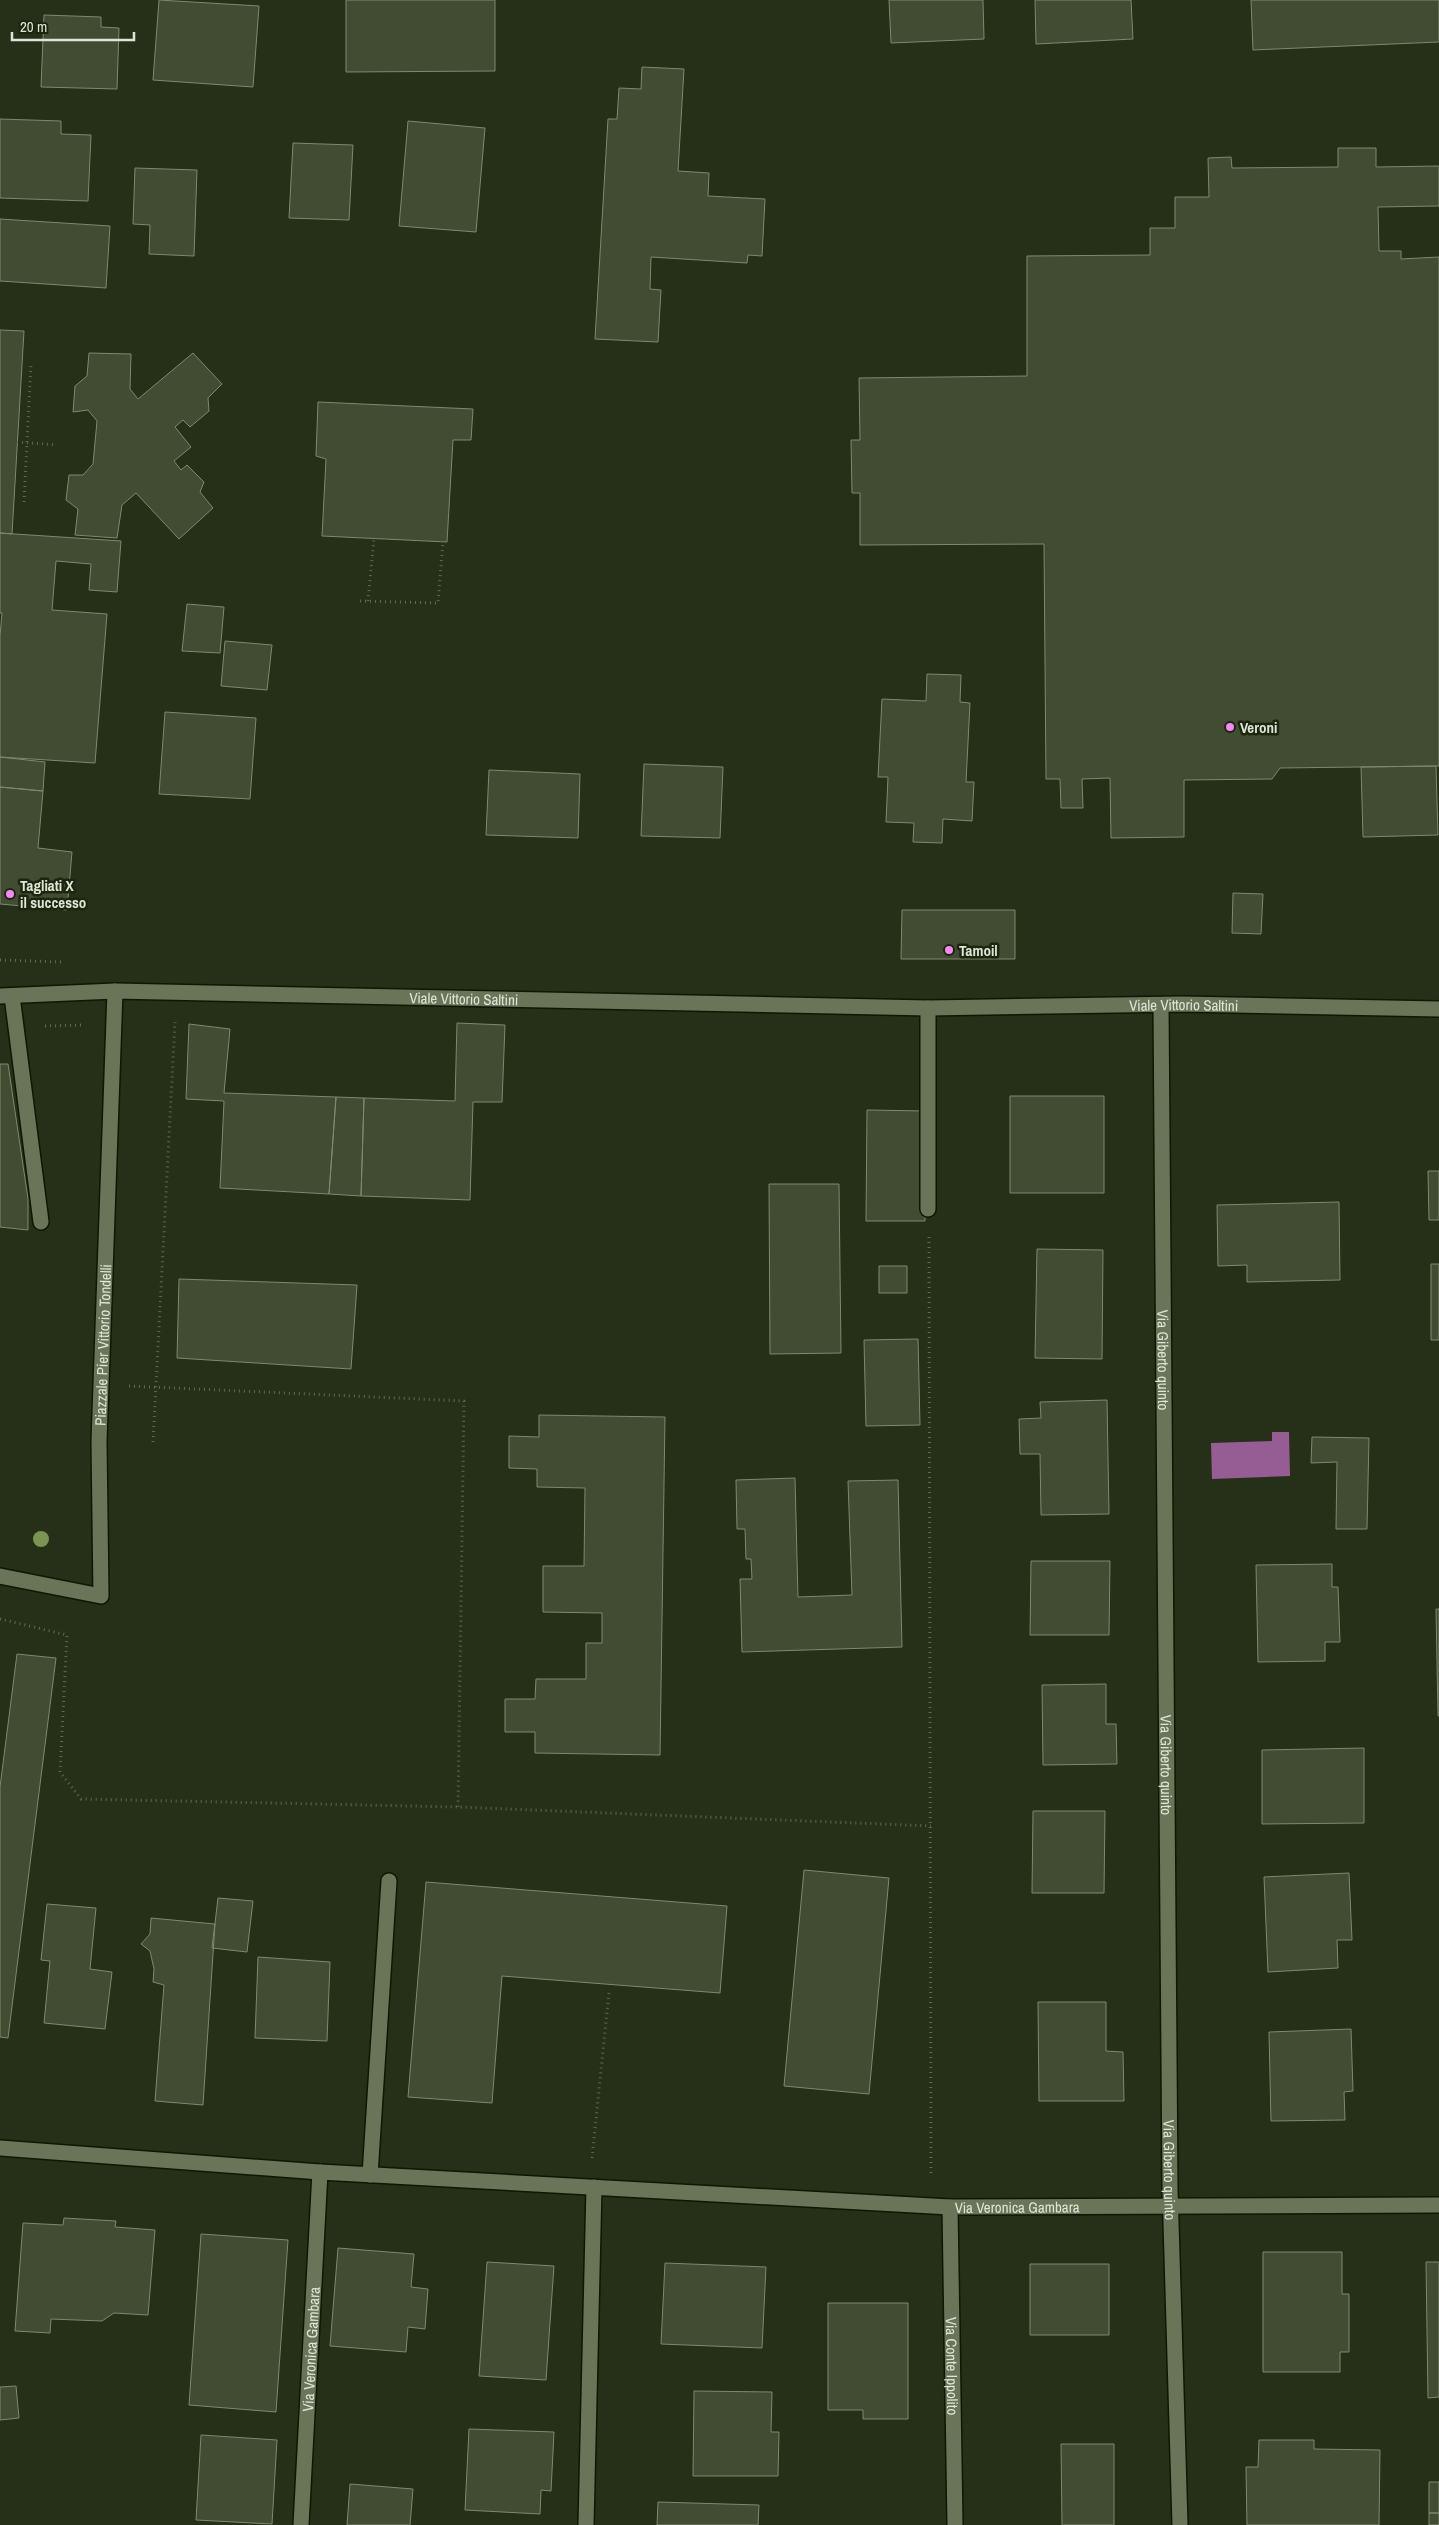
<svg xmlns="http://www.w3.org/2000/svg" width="1439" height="2525" font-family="'Archivo Narrow',sans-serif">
	<rect width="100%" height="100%" fill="#262f18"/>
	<path fill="#965d95" d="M1272 1432H1289L1290 1476 1212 1479 1211 1443 1272 1441Z"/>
	<path fill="#424c33" stroke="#7e896f" d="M159 0 259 6 253 87 153 80Z
		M346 0H495V71L346 72Z
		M889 0H983L984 39 891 43Z
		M1035 0H1131L1133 39 1036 44Z
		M1251 0H1439V42L1253 50Z
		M44 15 101 17V27L119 28 117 89 41 87Z
		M642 67 684 69 678 171 709 173 708 196 765 199 762 256 748 255 747 263 651 257 650 289 661 290 658 342 595 339 608 119H617L619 88 641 89Z
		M0 119 61 121V134L91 135 88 201 0 198Z
		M408 121 485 128 476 232 399 226Z
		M293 143 353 145 349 220 289 218Z
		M1338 148H1376V167L1439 166V206L1378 207 1379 251H1401V259L1439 257V766L1280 768 1272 779 1184 780V837L1111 838 1110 778 1082 779 1083 808H1061L1060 779H1046L1044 544 860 545V493H852L851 440H860L859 378 1027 376V256L1150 255V228H1175V197H1209L1208 158 1231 157 1232 168 1338 167Z
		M135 168 197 170 194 256 149 254 150 225 133 224Z
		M0 219 110 226 106 288 0 281Z
		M0 330 24 331 12 534 0 533Z
		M89 353 131 354 130 389 138 399 193 353 222 384 208 398 209 411 190 427 183 420 175 427 191 447 174 461 181 470 187 465 204 482 200 492 213 508 179 539 136 493 122 505 117 538 75 535 78 509 66 500 69 475H83L93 464 97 421 88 410 73 412 75 386 87 376Z
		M318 402 473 409 471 440H453L447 542 322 536 326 459 316 456Z
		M0 533 121 541 117 592 89 590 91 564 56 561 52 610 107 614 95 763 0 757V636L2 613H0Z
		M187 604 224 607 220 653 182 651Z
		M225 641 272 645 267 690 221 686Z
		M927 674 961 675 960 702 970 703 966 782H974L972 821 943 819 942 843 913 842 914 823 886 822 888 777H878L882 699 926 701Z
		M165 712 256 718 250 799 159 794Z
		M0 757 45 762 43 791 0 787Z
		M644 764 723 767 720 838 641 836Z
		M1436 766 1438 835 1363 837 1361 767Z
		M489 770 580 774 578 838 486 835Z
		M0 787 43 791 38 848 72 852 67 910 0 904Z
		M1233 893 1263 894 1261 934 1232 933Z
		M902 910H1015V959H901Z
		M457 1023 505 1025 502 1102H473L470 1200 361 1196 364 1098 455 1101Z
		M189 1024 230 1029 224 1093 336 1097 329 1194 220 1188 224 1101 186 1099Z
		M0 1064H8L28 1199V1230L0 1227Z
		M1010 1096H1104V1193H1010Z
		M336 1097 364 1098 361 1196 329 1194Z
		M867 1110 926 1111 925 1221H866Z
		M1428 1171H1439V1220H1429Z
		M769 1184H839L841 1353 770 1354Z
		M1339 1202 1340 1280 1247 1282V1265L1218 1266 1217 1205Z
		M1037 1249 1103 1250 1102 1359 1035 1358Z
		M1431 1264H1439V1340H1431Z
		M879 1266H907V1293H879Z
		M179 1279 357 1285 351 1369 177 1358Z
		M918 1339 920 1425 866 1426 864 1340Z
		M1107 1400 1109 1514 1041 1515 1040 1454H1020L1019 1419 1041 1418 1040 1402Z
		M539 1415 665 1417 660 1755 535 1753V1732H505V1699H535L536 1679H586V1643H602V1613L543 1612V1566H584L585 1488 537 1487V1469L509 1468V1436L539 1437Z
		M1312 1437 1369 1438 1367 1529H1336L1337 1462 1311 1463Z
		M795 1478 798 1597 852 1595 848 1481 898 1480 902 1647 742 1652 740 1579H752L751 1559H746L745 1529H737L736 1480Z
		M1031 1561H1110L1109 1635H1030Z
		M1332 1564V1587H1338L1340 1642H1325V1661L1258 1662 1256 1565Z
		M1436 1609H1439V1716H1438Z
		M17 1654 56 1658 8 2038 0 2037V1787Z
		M1106 1684V1724H1116L1117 1764 1043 1765 1042 1685Z
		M1364 1748V1823L1262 1824V1750Z
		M1033 1811H1105L1104 1893H1032Z
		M804 1870 889 1878 869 2094 784 2086Z
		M1349 1873 1352 1940H1337L1338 1968 1268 1972 1264 1877Z
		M426 1882 727 1906 720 1993 502 1976 492 2103 408 2097Z
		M218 1898 253 1901 247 1952 212 1948Z
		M47 1904 96 1908 90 1969 112 1972 105 2029 44 2023 50 1961 41 1960Z
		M151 1918 215 1924 203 2105 155 2101 164 1985 153 1982 154 1969 150 1951 141 1944 150 1934Z
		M258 1957 330 1962 327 2041 255 2038Z
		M1038 2002H1106V2051L1123 2052 1124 2101H1039Z
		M1351 2029 1353 2091 1344 2092 1345 2120 1271 2121 1269 2032Z
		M64 2218 116 2221 115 2227 155 2230 148 2315 114 2313 102 2321 51 2319 50 2333 15 2331 23 2223 63 2225Z
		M201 2234 288 2240 276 2412 189 2405Z
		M338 2248 414 2254 411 2287 428 2289 425 2329 408 2327 406 2352 330 2346Z
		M1263 2252H1342V2294H1349V2352H1340V2372H1263Z
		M487 2262 554 2266 546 2380 479 2376Z
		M1426 2262H1439V2397L1428 2398Z
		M665 2263 766 2267 762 2348 661 2344Z
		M1030 2264H1109V2335H1030Z
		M828 2303H908V2419H863V2410H828Z
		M16 2386 19 2418 0 2420V2387Z
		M694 2391 772 2392 771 2432H779L778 2476H693Z
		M469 2429 554 2432 551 2491 541 2490 540 2514 465 2510Z
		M201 2435 277 2440 272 2524 196 2520Z
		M1259 2440H1314V2449L1380 2450 1379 2525H1247L1246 2467H1258Z
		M1061 2444H1114V2525H1062Z
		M1429 2482H1439V2513H1429Z
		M350 2484 413 2489 410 2525H347Z
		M658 2502 759 2505 758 2525H657Z
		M1429 2513H1439V2525H1429Z"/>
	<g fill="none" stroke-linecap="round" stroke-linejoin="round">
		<g stroke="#0f1702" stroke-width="18">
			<g id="minor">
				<path id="s1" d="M0 996 115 991 928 1008 1182 1004 1439 1009"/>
				<path d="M12 996 41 1222"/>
				<path id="s2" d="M1161 1005 1170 2189 1180 2525"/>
				<path d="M928 1008V1209"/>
				<path id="s3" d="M0 1576 101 1596 99 1441 115 991"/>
				<path id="s4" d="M0 2148 320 2172 950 2207 1439 2205"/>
				<path d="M370 2175 389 1881"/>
				<path id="s5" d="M950 2207 955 2525"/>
				<path id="s6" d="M301 2525 320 2172"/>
				<path d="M586 2525 594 2187"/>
			</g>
		</g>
		<path stroke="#616954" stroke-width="3" stroke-dasharray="1 4" stroke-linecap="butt" d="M17 442 57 445
			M24 502 31 364
			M360 601 438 603 443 542
			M368 601 374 539
			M0 960 61 962
			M45 1026 84 1025
			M929 1237 931 2176
			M129 1386 464 1401 458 1807
			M153 1442 175 1022
			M0 1619 67 1635 60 1772 81 1799 458 1807 931 1826
			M592 2158 609 1992"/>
		<use href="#minor" stroke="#697459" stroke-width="15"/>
	</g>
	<circle fill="#7a9452" cx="41" cy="1539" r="8"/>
	<g fill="#f38af2" stroke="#1c250e" stroke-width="2">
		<circle cx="1230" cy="727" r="5"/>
		<circle cx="10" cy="894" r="5"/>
		<circle cx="949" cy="950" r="5"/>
	</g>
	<g text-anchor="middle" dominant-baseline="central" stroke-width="5" stroke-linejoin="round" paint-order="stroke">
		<g font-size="15" font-weight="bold" fill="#dfe5d6" stroke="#1c250e" text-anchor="start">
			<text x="1240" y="727">Veroni</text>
			<text x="20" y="885">Tagliati X<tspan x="20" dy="17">il successo</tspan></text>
			<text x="959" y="950">Tamoil</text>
		</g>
		<g font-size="15" fill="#dfe5d6" stroke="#1c250e">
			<text stroke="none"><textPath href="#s1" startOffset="464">Viale Vittorio Saltini</textPath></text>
			<text stroke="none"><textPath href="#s1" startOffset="1184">Viale Vittorio Saltini</textPath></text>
			<text stroke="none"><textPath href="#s3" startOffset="354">Piazzale Pier Vittorio Tondelli</textPath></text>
			<text stroke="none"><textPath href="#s2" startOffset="355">Via Giberto quinto</textPath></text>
			<text stroke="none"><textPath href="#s2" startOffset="760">Via Giberto quinto</textPath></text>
			<text stroke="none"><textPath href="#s2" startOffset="1165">Via Giberto quinto</textPath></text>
			<text stroke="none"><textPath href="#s4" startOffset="1019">Via Veronica Gambara</textPath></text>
			<text stroke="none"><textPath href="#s6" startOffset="176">Via Veronica Gambara</textPath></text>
			<text stroke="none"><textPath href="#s5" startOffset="159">Via Conte Ippolito</textPath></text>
		</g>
	</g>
	<path d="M12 32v8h122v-8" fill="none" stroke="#dfe5d6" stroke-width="2.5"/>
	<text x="20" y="32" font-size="15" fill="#dfe5d6" stroke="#1c250e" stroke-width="4" paint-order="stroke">20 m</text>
</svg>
